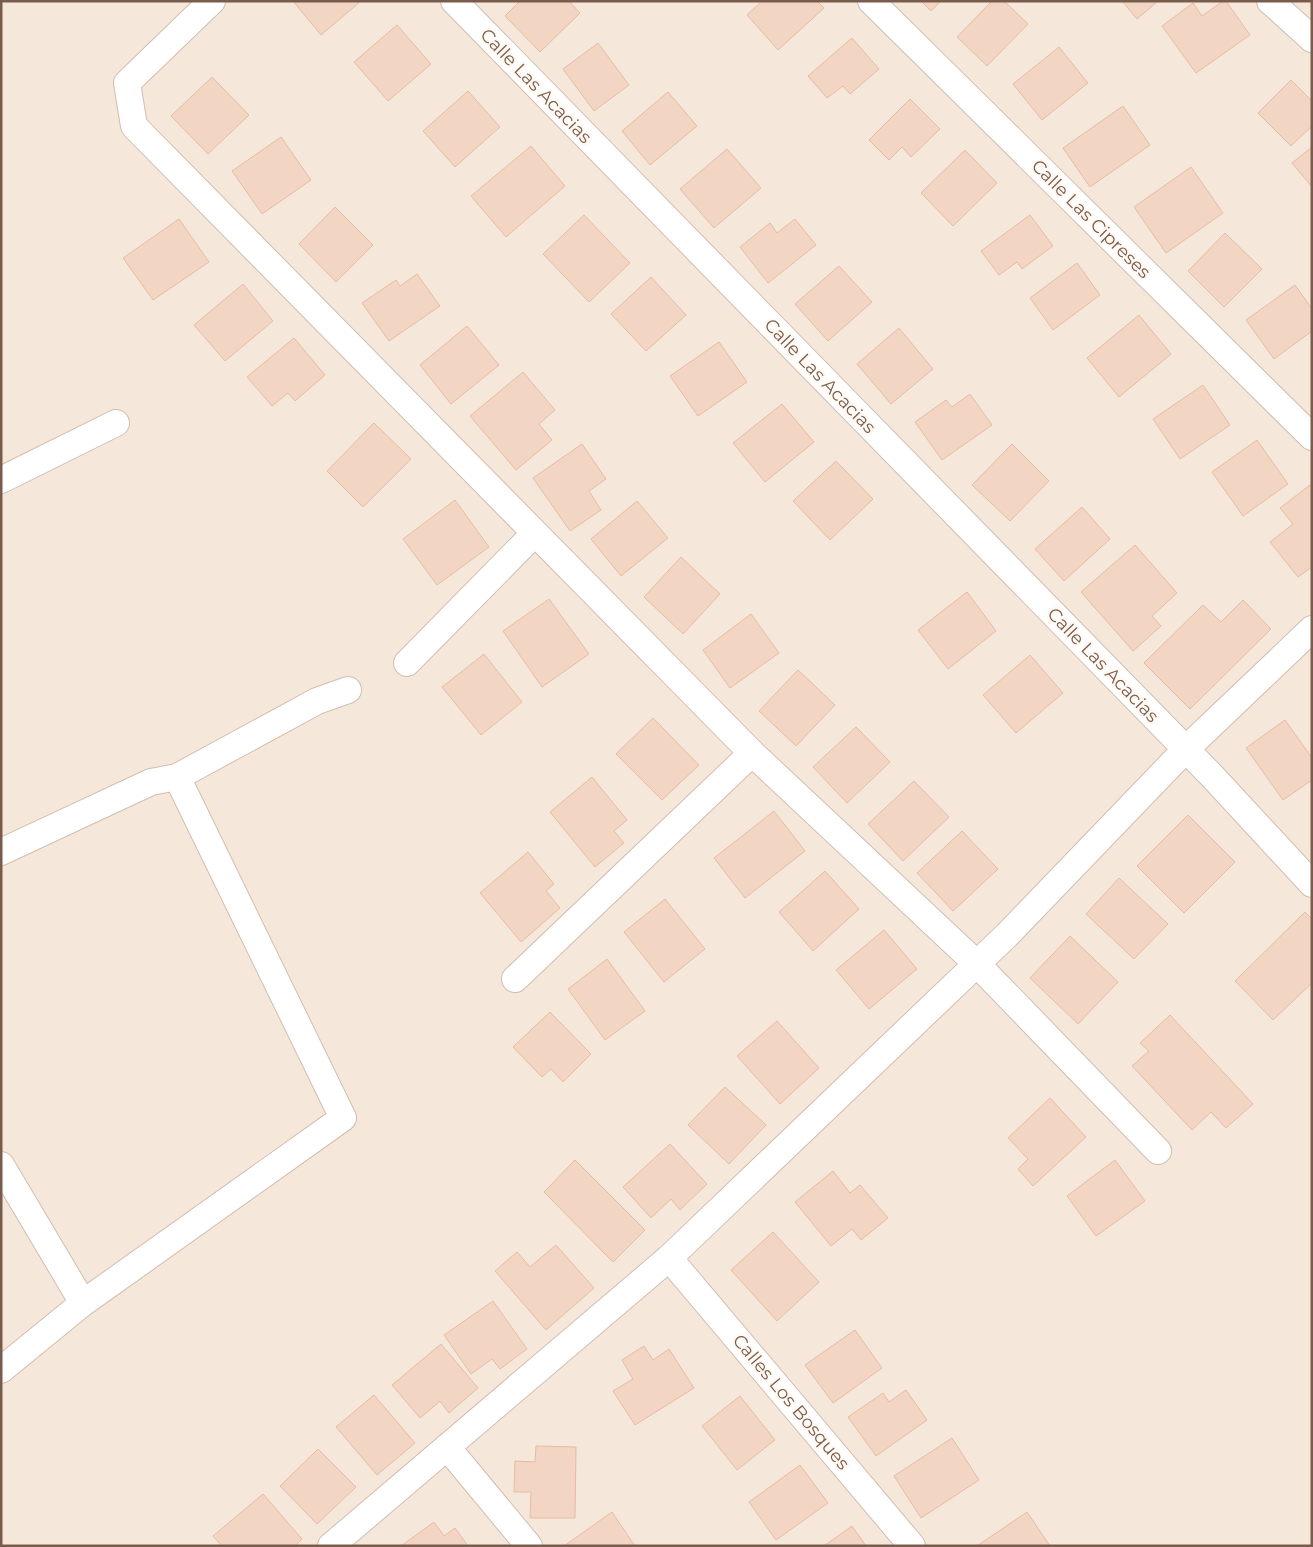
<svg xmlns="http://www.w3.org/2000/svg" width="1313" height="1547" font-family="Montserrat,sans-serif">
	<rect width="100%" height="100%" fill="#fdf6ec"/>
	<path fill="#f5e8da" d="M1 1H1312V1546H1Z"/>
	<path fill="#f3d5c3" stroke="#e6bba3" d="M293 1H361L321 35Z
		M520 1H569L580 13 540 52 505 16Z
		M762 1H817L824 8 778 50 747 15Z
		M921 1H941L931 11Z
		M992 1H1004L1028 24 987 66 957 37Z
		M1122 1H1158L1137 19Z
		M1223 1H1226L1250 35 1196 73 1162 26 1193 3 1202 16Z
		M397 25 431 64 388 101 354 62Z
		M852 38 879 69 850 94 843 86 827 98 808 76Z
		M598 43 629 85 594 111 563 69Z
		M1059 47 1088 83 1042 120 1013 84Z
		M212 77 249 115 208 154 171 116Z
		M1291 80 1312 101V126L1291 146 1258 113Z
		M468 91 500 127 455 167 423 131Z
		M668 92 697 126 650 165 622 131Z
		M910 99 940 129 911 157 902 147 889 160 869 140Z
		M1123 106 1150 145 1090 187 1063 148Z
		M281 137 311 180 262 214 232 171Z
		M531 146 565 186 506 237 471 196Z
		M1312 147V187L1292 163Z
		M727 149 761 188 714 228 680 189Z
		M965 150 997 183 953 226 921 193Z
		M1191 167 1223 213 1166 253 1134 207Z
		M335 207 373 245 336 282 299 244Z
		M584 215 630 263 589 302 543 254Z
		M1030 215 1053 246 1022 269 1017 262 999 275 981 251Z
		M179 219 209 262 153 300 123 258Z
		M795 219 816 245 768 283 740 247 770 223 777 233Z
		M1225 233 1262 269 1224 307 1188 271Z
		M1077 263 1100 295 1053 330 1030 298Z
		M839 266 872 302 828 341 795 304Z
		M417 274 440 306 389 341 362 303 396 280 400 286Z
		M651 277 686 315 646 351 611 314Z
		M243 284 273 321 225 361 194 325Z
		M1295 285 1312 309V331L1274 359 1246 320Z
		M1139 315 1171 354 1119 397 1087 358Z
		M467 326 499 365 451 404 420 365Z
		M899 328 933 369 891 404 857 364Z
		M294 338 325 375 295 401 288 393 272 406 247 377Z
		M719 342 747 382 698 416 670 376Z
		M523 372 555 410 539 424 552 440 516 470 470 416Z
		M1203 385 1230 425 1180 459 1153 419Z
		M970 394 992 425 942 460 915 422 946 400 952 407Z
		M782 404 814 442 765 482 733 443Z
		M374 423 411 459 363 507 327 471Z
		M1257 440 1288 484 1243 516 1212 472Z
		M582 444 606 479 589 491 601 510 570 531 533 478Z
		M1012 444 1049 481 1010 521 972 485Z
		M836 461 873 499 830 540 793 501Z
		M1310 485 1312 487V567L1298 577 1270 542 1293 524 1280 508Z
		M455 500 489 547 437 585 403 539Z
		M637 501 668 538 621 576 591 539Z
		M1082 507 1110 539 1064 581 1035 549Z
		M1135 545 1177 593 1152 616 1161 626 1133 651 1081 592Z
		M681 557 720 594 683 634 644 597Z
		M967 592 996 631 948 669 918 630Z
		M549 599 589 654 542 687 503 631Z
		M1243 600 1271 629 1190 709 1144 663 1203 605 1221 622Z
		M751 614 779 653 730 688 703 650Z
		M484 654 522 702 481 735 442 687Z
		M1030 655 1063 693 1016 733 983 695Z
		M798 670 835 705 796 746 759 711Z
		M653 718 699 765 662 800 616 754Z
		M1285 720 1312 758V780L1283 800 1246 748Z
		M856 727 890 762 847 803 813 767Z
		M592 777 627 820 614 831 624 843 595 867 550 812Z
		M914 781 949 817 903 861 868 824Z
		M774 811 805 851 745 898 714 858Z
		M1188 815 1235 862 1184 913 1137 866Z
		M962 831 998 869 953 911 917 873Z
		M528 852 554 884 546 891 560 908 521 942 480 893Z
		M825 871 859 909 813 951 779 912Z
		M1119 878 1168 924 1134 959 1086 914Z
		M665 899 705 949 664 982 624 932Z
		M1305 912 1312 919V983L1273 1020 1235 981Z
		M884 930 917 969 869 1009 836 970Z
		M1070 936 1118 982 1078 1024 1030 978Z
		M607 959 645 1011 605 1040 568 989Z
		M550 1012 591 1054 563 1082 551 1069 542 1077 513 1047Z
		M1170 1015 1253 1104 1226 1128 1211 1112 1192 1130 1132 1066 1149 1051 1140 1043Z
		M777 1021 819 1068 780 1104 737 1056Z
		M725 1087 766 1125 729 1164 688 1125Z
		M1050 1098 1086 1137 1033 1186 1018 1169 1028 1159 1008 1138Z
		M670 1144 707 1184 680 1210 671 1199 651 1218 623 1187Z
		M575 1160 645 1230 613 1262 544 1192Z
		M1115 1160 1145 1201 1096 1236 1067 1196Z
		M833 1171 850 1193 860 1185 888 1218 861 1240 852 1229 831 1246 795 1202Z
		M773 1232 819 1282 777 1321 731 1270Z
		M556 1245 594 1288 546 1330 495 1271 517 1252 530 1267Z
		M493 1301 527 1349 500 1369 492 1359 471 1374 444 1335Z
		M855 1330 882 1368 833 1403 805 1365Z
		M441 1344 478 1388 449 1413 440 1401 420 1418 392 1385Z
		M644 1346 653 1360 669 1349 694 1388 635 1425 613 1391 633 1379 622 1360Z
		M906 1390 927 1420 876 1456 848 1417 883 1393 889 1402Z
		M374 1395 415 1443 377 1475 336 1427Z
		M740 1396 775 1440 737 1470 702 1426Z
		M952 1438 979 1480 921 1518 894 1476Z
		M536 1446 576 1447 575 1518H530L531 1492H514L515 1461 535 1462Z
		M318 1449 356 1487 317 1524 280 1486Z
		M800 1465 828 1503 776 1540 749 1502Z
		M263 1494 302 1539 295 1546H222L213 1536Z
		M612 1512 635 1546H564Z
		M1027 1512 1050 1546H977Z
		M434 1522 444 1536 455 1528 468 1546H401Z
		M852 1526 866 1546H824Z"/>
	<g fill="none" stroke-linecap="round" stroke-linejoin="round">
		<g stroke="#d1beb0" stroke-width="28">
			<path id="street" d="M212 1 127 83 134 126 752 753 977 964 1158 1151
				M454 1 1213 777 1312 884
				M871 1 1312 437
				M1270 1 1312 39
				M1 480 116 423
				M407 663 535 533
				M1 852 151 782 177 777 317 701 348 690
				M515 979 752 753
				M1 1165 83 1303
				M669 1258 912 1546
				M1 1370 83 1303 343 1118 177 777
				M447 1447 529 1546
				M331 1546 669 1258 1007 935 1185 750 1312 629"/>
		</g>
		<use href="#street" stroke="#fff" stroke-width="26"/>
	</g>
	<g text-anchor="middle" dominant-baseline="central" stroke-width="5" stroke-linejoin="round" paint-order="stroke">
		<g font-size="18" fill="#7a5c4d" stroke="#fffaf3">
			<text transform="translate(536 86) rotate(46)">Calle Las Acacias</text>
			<text transform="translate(1091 219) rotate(45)">Calle Las Cipreses</text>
			<text transform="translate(820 376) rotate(46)">Calle Las Acacias</text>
			<text transform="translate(1103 665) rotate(46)">Calle Las Acacias</text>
			<text transform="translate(791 1402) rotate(50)">Calles Los Bosques</text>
		</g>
	</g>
	<rect width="1313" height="1547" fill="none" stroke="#7a5c4d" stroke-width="5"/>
</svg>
